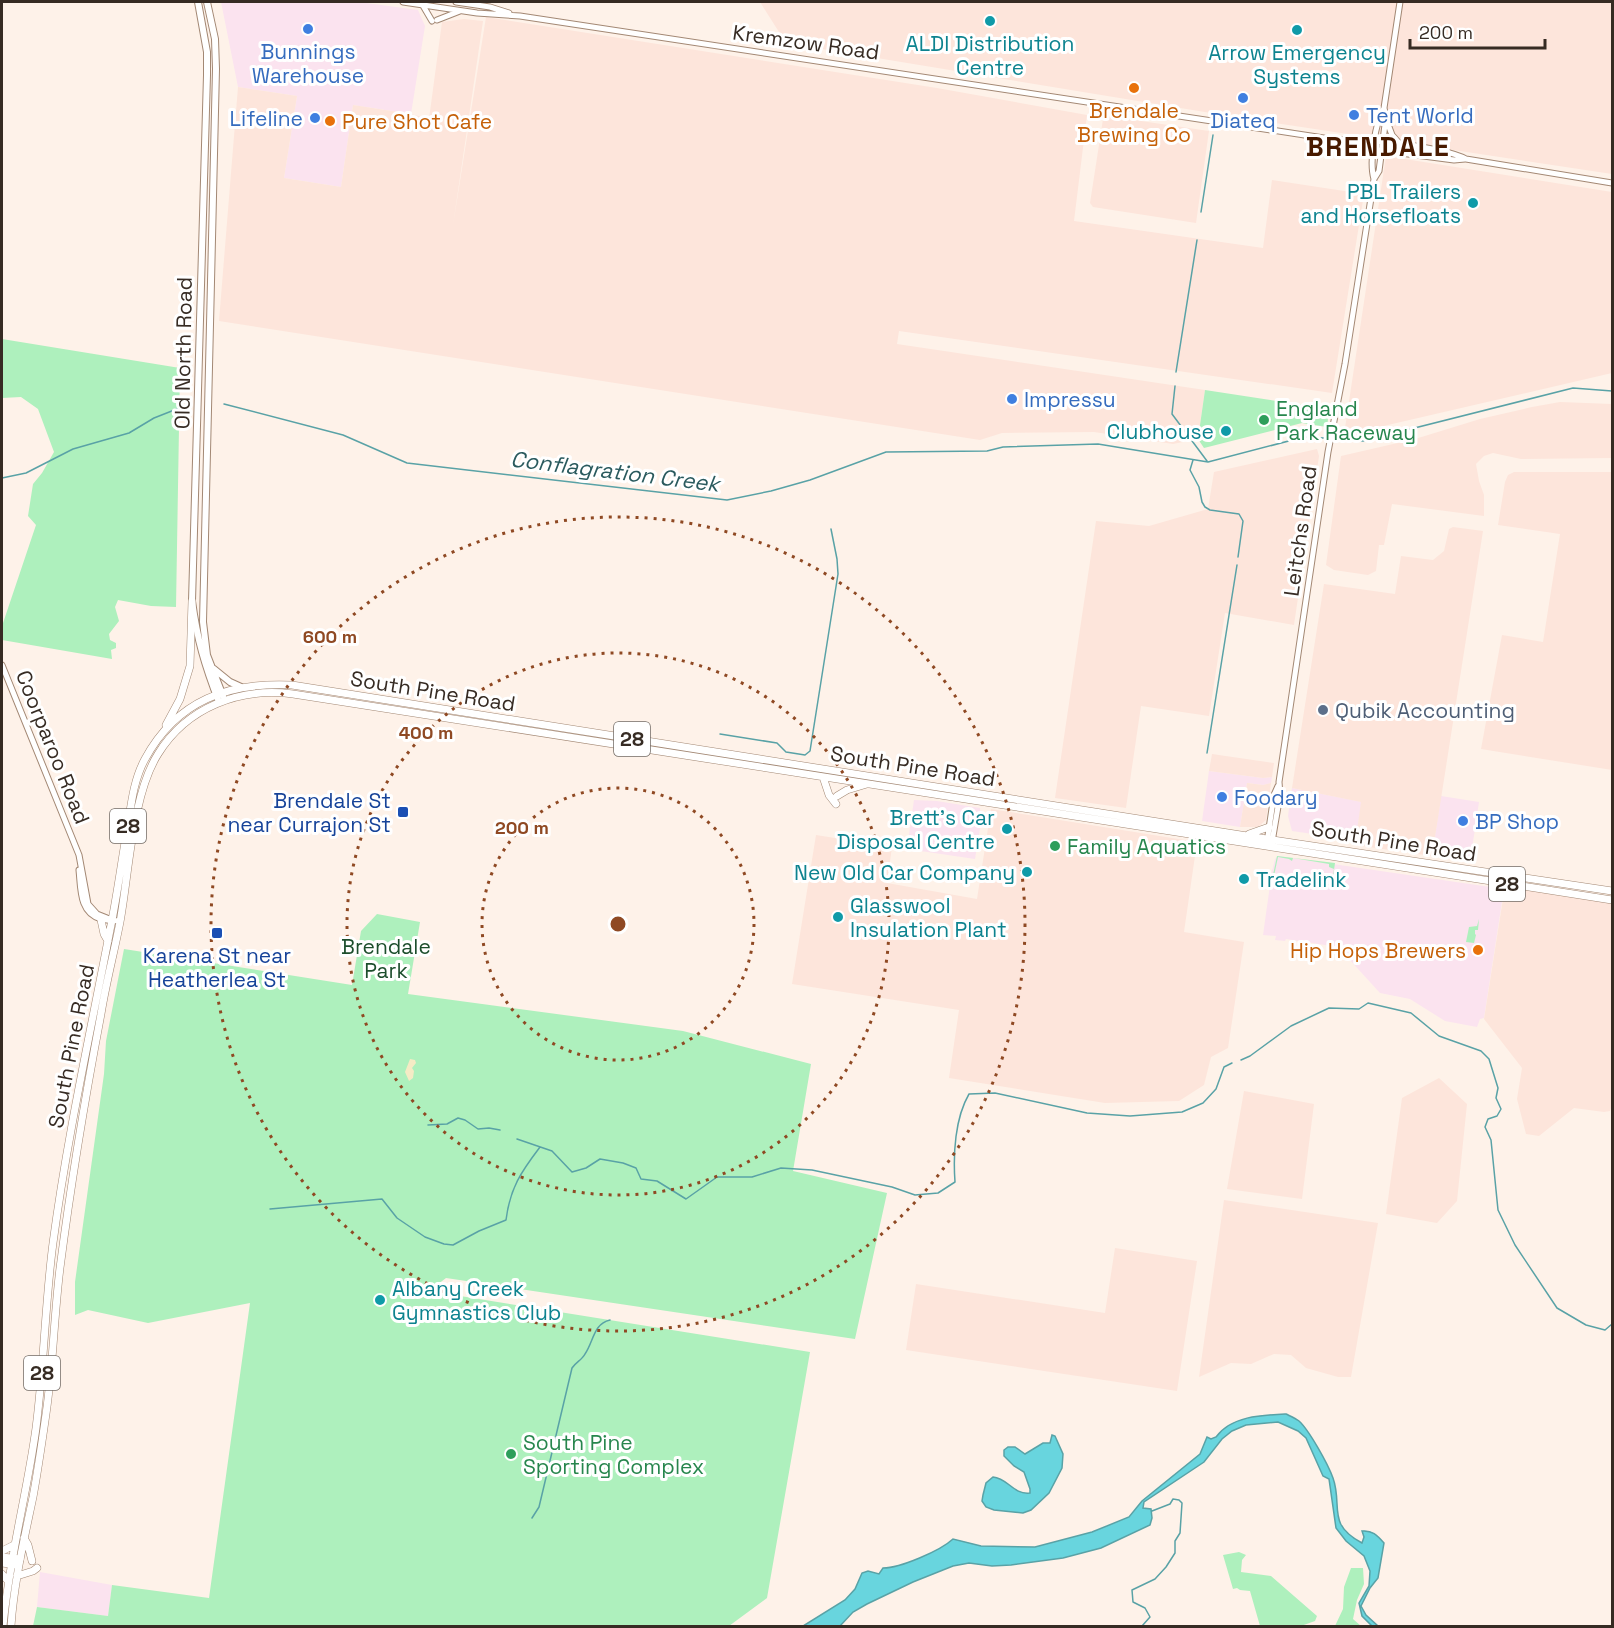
<svg xmlns="http://www.w3.org/2000/svg" width="1614" height="1628" font-family="'Space Grotesk',sans-serif">
	<rect width="100%" height="100%" fill="#fef2e9"/>
	<path fill="#fbe3ef" d="M221 2H359L418 10 425 26 411 114 353 105 341 187 284 178 297 96 238 87Z
		M1209 771 1263 778 1272 777 1271 783 1263 785 1247 783 1240 827 1202 821Z
		M1292 788 1362 802 1355 840 1292 831 1288 816Z
		M1441 796 1479 802 1470 862 1432 856Z
		M914 800 937 801 980 808 981 823 975 859 907 849Z
		M1278 856 1504 889 1484 1018 1480 1019 1477 1027 1445 1021 1410 999 1380 993 1338 947 1286 939 1285 941 1275 940 1276 936 1263 935 1272 871 1275 859Z
		M40 1572 112 1585 108 1616 37 1607Z"/>
	<path fill="#fde5db" d="M760 2H1612V174L1223 115 786 43Z
		M486 17 937 88 1087 115 1074 221 1263 248 1272 180 1364 194 1332 393 899 331 897 344 1205 390 1198 439 1173 444 1094 432 1002 433 980 440 219 321 238 87 297 96 284 178 341 187 353 105 411 114 429 119 442 22 464 19 483 21 453 225Z
		M1107 116 1209 131 1196 223 1093 207 1090 203 1103 119Z
		M1386 156 1612 192V373L1362 431 1345 428Z
		M1560 402 1612 404V458L1521 459 1493 453 1484 456 1476 464 1479 481 1484 495V516L1392 504 1384 545H1379L1376 571 1368 575 1334 570 1326 565 1341 456 1415 439 1480 419 1532 407Z
		M1317 449 1319 456 1294 625 1225 613 1209 716 1141 706 1126 808 1055 798 1096 521 1149 526 1208 509 1214 472Z
		M1514 472H1612V770L1481 749 1502 635 1543 642 1560 534 1498 525 1505 482 1508 475Z
		M1453 527 1483 531 1432 856 1355 845 1361 802 1292 788 1324 584 1395 594 1401 556 1433 560 1444 551 1449 529Z
		M1212 754 1274 763 1272 777 1263 778 1209 771Z
		M1247 783 1263 785 1271 783 1266 820 1258 827H1240Z
		M991 809 1197 842 1184 932 1244 942 1228 1048 1211 1057 1204 1085 1179 1101 1105 1103 949 1078 959 1010 792 984 816 835 892 847 887 883 977 899Z
		M1505 886 1612 902V1105L1610 1111 1604 1112 1574 1108 1539 1136 1526 1134 1517 1099 1522 1068 1484 1019Z
		M1439 1078 1467 1104 1457 1201 1437 1223 1386 1214 1402 1098Z
		M1244 1091 1314 1104 1302 1199 1227 1189Z
		M1224 1200 1378 1223 1351 1377H1338L1306 1368 1291 1355 1274 1354 1251 1364 1231 1363 1199 1377Z
		M1115 1248 1197 1261 1177 1391 906 1350 916 1284 1105 1313Z"/>
	<path fill="#aef0bd" d="M2 339 180 368 176 607 151 606 118 600 115 607 119 621 109 634 110 640 116 643V648L111 650 112 659 2 640V626L36 525 28 516 33 484 42 473 54 452 38 409 21 397 2 398Z
		M1205 390 1322 408C1330 412 1328 419 1327 427L1302 423 1204 448 1198 439Z
		M1277 856 1335 863 1332 884 1330 886 1327 884H1331L1334 869 1329 867V864L1293 858 1292 861 1289 859 1278 857 1271 890 1270 889Z
		M377 914 420 922 408 994 683 1031 811 1064 793 1171 887 1193 855 1339 446 1278 429 1291 810 1352 767 1598 729 1626H33L37 1607 108 1616 112 1585 209 1598 250 1303 148 1323 88 1310 75 1315V1282L104 1074 106 1041 124 949 352 985 361 931Z
		M1479 919 1478 930H1475V934L1476 935 1474 943 1466 942 1469 927 1477 926Z
		M1239 1552 1246 1555 1242 1560 1241 1572 1271 1576 1317 1616 1315 1621 1301 1626H1260L1250 1591 1240 1590 1237 1588 1233 1589 1223 1555Z
		M1351 1568H1363L1364 1584 1357 1600 1353 1619 1361 1626H1335L1343 1609 1344 1587Z"/>
	<path fill="#f5ebc5" d="M410 1059 415 1060 416 1063 412 1068 414 1071 413 1078 409 1081 405 1072Z"/>
	<path fill="#68d5de" stroke="#59a2a6" stroke-width="1.5" d="M1286 1414C1290 1416 1295 1418 1299 1421 1309 1430 1328 1464 1333 1478 1343 1506 1326 1524 1362 1543L1364 1537 1362 1531C1372 1530 1377 1535 1384 1543L1378 1578 1370 1588 1361 1606 1366 1615 1378 1626H1372L1362 1616 1359 1603 1369 1586 1370 1571 1364 1556 1346 1541 1336 1528 1329 1479 1323 1476 1306 1438 1298 1431 1278 1422 1246 1425 1232 1431 1222 1439 1204 1462 1144 1502 1143 1508 1151 1509 1152 1518 1150 1525 1101 1548 1063 1558 1011 1565 992 1566 969 1563 953 1566 913 1582 867 1604 853 1612 840 1626H803L845 1600 855 1589 862 1573 868 1571 879 1574 883 1568C900 1568 940 1551 953 1539L981 1546 1035 1547 1092 1532 1129 1517 1142 1501 1200 1454 1207 1437 1211 1439 1216 1437C1231 1416 1262 1415 1286 1414Z
		M1052 1435 1055 1436 1063 1454 1062 1468 1049 1493 1031 1510 1023 1513 994 1510 986 1507 982 1501 983 1495 986 1483 993 1477C1008 1478 1013 1495 1030 1493V1489L1024 1472 1014 1466 1004 1456V1450L1008 1447H1015L1025 1454 1043 1443H1050Z"/>
	<g fill="none" stroke-linecap="round" stroke-linejoin="round">
		<path stroke="#59a2a6" stroke-width="1.5" d="M1201 212 1213 135
			M1176 372 1197 240
			M1175 386 1172 414 1207 461
			M224 404 343 435 407 463 727 500 771 491 810 480 886 452 987 451 1003 447 1098 444 1208 462 1304 437 1324 438
			M1335 439 1363 441 1573 388 1612 391
			M1193 460 1190 470 1199 487 1202 502 1205 507 1210 510 1239 514 1243 521 1238 557
			M2 478 26 473 73 449 129 433 154 418 187 405
			M720 734 777 743 786 752 805 755 810 751 838 574 837 559 831 529
			M1207 753 1237 565
			M1241 1060 1250 1056 1291 1026 1329 1008 1359 1009 1368 1003 1411 1013 1439 1036 1481 1051 1489 1059 1498 1088 1496 1098 1501 1109 1497 1116 1488 1119 1485 1127 1491 1140 1498 1210 1515 1245 1557 1308 1586 1325 1605 1330 1612 1324
			M428 1125 447 1124 458 1118 465 1120 478 1129 489 1128 500 1130
			M517 1139 552 1151 572 1172 586 1168 600 1159 623 1163 636 1168 641 1179 657 1181 686 1199 717 1177H752L781 1168 812 1170 892 1187 915 1195 938 1193 955 1182C953 1154 955 1118 969 1094L995 1093 1087 1113 1130 1116 1182 1112 1203 1103 1216 1089 1224 1067 1232 1063
			M270 1209 382 1199 397 1218 425 1237 444 1244 453 1245 479 1231 506 1220C510 1188 521 1172 540 1147
			M532 1518 539 1507 572 1368C576 1362 582 1360 585 1354 594 1341 593 1324 610 1320
			M1142 1626 1150 1617 1145 1608 1133 1602 1132 1590 1155 1579 1166 1567 1175 1553V1541L1180 1533 1182 1503 1179 1500 1173 1499 1170 1504 1152 1511"/>
		<g stroke="#a38874" stroke-width="7">
			<path id="tertiary" d="M403 2 477 13 520 16 1337 140C1366 139 1441 146 1466 159L1612 183
				M456 2 490 7 509 13
				M422 4 432 21
				M437 20 460 11
				M1386 119 1392 135 1400 144
				M1339 141 1347 146 1454 160 1465 159
				M1374 179C1369 162 1375 123 1384 108
				M2 665 79 855 88 904 97 914 112 920
				M1267 842 1274 795 1278 786
				M1272 842 1280 795 1279 782 1328 452 1345 364 1374 179 1379 171 1386 117 1384 108 1400 2
				M79 870C81 888 79 913 101 919 107 921 113 920 120 921"/>
		</g>
		<g stroke="#a38874" stroke-width="8">
			<path id="secondary" d="M198 2 207 52V75L192 601C197 639 205 666 219 702
				M207 2 215 39 216 69 203 622 207 655 223 696
				M214 669 230 682 241 687"/>
		</g>
		<g stroke="#a38874" stroke-width="8">
			<path id="primary" d="M2 1557 20 1559
				M2 1563 17 1565"/>
		</g>
		<g stroke="#a38874" stroke-width="8">
			<path id="trunk" d="M166 725 180 699 190 666 192 601
				M823 777 829 795 836 804
				M837 796 847 790 867 784
				M1249 834 1269 827
				M101 920 104 934 108 941
				M24 1538 28 1545 32 1561
				M2 1551 14 1545
				M2 1574 8 1581
				M17 1576 33 1571 37 1568
				M3 1626C9 1559 27 1494 36 1428 44 1366 45 1304 53 1243 67 1138 90 1034 110 930 117 897 121 864 127 831 131 806 133 781 145 759 177 700 229 682 292 685L1247 836 1612 891
				M11 1626C14 1582 24 1540 33 1497 38 1470 42 1442 46 1414 53 1366 54 1317 60 1268 71 1183 85 1098 101 1014 106 983 114 953 120 922 129 873 132 795 158 754 187 707 240 687 293 694L1612 900"/>
		</g>
		<use href="#tertiary" stroke="#fff" stroke-width="5"/>
		<use href="#secondary" stroke="#fff" stroke-width="6"/>
		<use href="#primary" stroke="#fff" stroke-width="7"/>
		<use href="#trunk" stroke="#fff" stroke-width="7"/>
	</g>
	<g fill="none" stroke="#8f4923" stroke-width="3" stroke-dasharray="3 6">
		<circle cx="618" cy="924" r="136"/>
		<circle cx="618" cy="924" r="271"/>
		<circle cx="618" cy="924" r="407"/>
	</g>
	<g fill="#0f9aa8" stroke="#fff" stroke-width="2">
		<circle cx="990" cy="21" r="6"/>
		<circle cx="1297" cy="30" r="6"/>
		<circle cx="1473" cy="203" r="6"/>
		<circle cx="1226" cy="431" r="6"/>
		<circle cx="1007" cy="829" r="6"/>
		<circle cx="1027" cy="872" r="6"/>
		<circle cx="1244" cy="879" r="6"/>
		<circle cx="838" cy="917" r="6"/>
		<circle cx="380" cy="1300" r="6"/>
	</g>
	<g fill="#3f7fe0" stroke="#fff" stroke-width="2">
		<circle cx="308" cy="29" r="6"/>
		<circle cx="1243" cy="98" r="6"/>
		<circle cx="1354" cy="115" r="6"/>
		<circle cx="315" cy="118" r="6"/>
		<circle cx="1012" cy="399" r="6"/>
		<circle cx="1222" cy="797" r="6"/>
		<circle cx="1463" cy="821" r="6"/>
	</g>
	<g fill="#e8710a" stroke="#fff" stroke-width="2">
		<circle cx="1134" cy="88" r="6"/>
		<circle cx="330" cy="121" r="6"/>
		<circle cx="1478" cy="950" r="6"/>
	</g>
	<g fill="#2e9e5b" stroke="#fff" stroke-width="2">
		<circle cx="1264" cy="420" r="6"/>
		<circle cx="1055" cy="846" r="6"/>
		<circle cx="511" cy="1454" r="6"/>
	</g>
	<circle fill="#5c6f8a" stroke="#fff" stroke-width="2" cx="1323" cy="710" r="6"/>
	<g fill="#1a4fb4" stroke="#fff" stroke-width="2">
		<rect x="397" y="806" width="12" height="12" rx="3"/>
		<rect x="211" y="927" width="12" height="12" rx="3"/>
	</g>
	<g text-anchor="middle" dominant-baseline="central" stroke-width="6" stroke-linejoin="round" paint-order="stroke">
		<g fill="#fff" stroke="#726b65" stroke-width="1.5">
			<rect x="614" y="722" width="36" height="34" rx="4.5"/>
			<rect x="110" y="809" width="36" height="34" rx="4.5"/>
			<rect x="1489" y="867" width="36" height="34" rx="4.5"/>
			<rect x="24" y="1356" width="36" height="34" rx="4.5"/>
		</g>
		<g font-size="20" font-weight="bold" fill="#362b23">
			<text x="632" y="739">28</text>
			<text x="128" y="826">28</text>
			<text x="1507" y="884">28</text>
			<text x="42" y="1373">28</text>
		</g>
		<g font-size="21" fill="#362b23" stroke="#fff">
			<text transform="translate(806 42) rotate(8)">Kremzow Road</text>
			<text transform="translate(183 353) rotate(-89)">Old North Road</text>
			<text transform="translate(1300 531) rotate(-82)">Leitchs Road</text>
			<text transform="translate(433 691) rotate(9)">South Pine Road</text>
			<text transform="translate(53 747) rotate(68)">Coorparoo Road</text>
			<text transform="translate(913 766) rotate(9)">South Pine Road</text>
			<text transform="translate(1394 841) rotate(9)">South Pine Road</text>
			<text transform="translate(71 1046) rotate(-79)">South Pine Road</text>
		</g>
		<g font-size="21" fill="#0d838f" stroke="#fff" text-anchor="end">
			<text x="990" y="43" text-anchor="middle">ALDI Distribution<tspan x="990" dy="24">Centre</tspan></text>
			<text x="1297" y="52" text-anchor="middle">Arrow Emergency<tspan x="1297" dy="24">Systems</tspan></text>
			<text x="1461" y="191">PBL Trailers<tspan x="1461" dy="24">and Horsefloats</tspan></text>
			<text x="1214" y="431">Clubhouse</text>
			<text x="995" y="817">Brett's Car<tspan x="995" dy="24">Disposal Centre</tspan></text>
			<text x="1015" y="872">New Old Car Company</text>
			<text x="1256" y="879" text-anchor="start">Tradelink</text>
			<text x="850" y="905" text-anchor="start">Glasswool<tspan x="850" dy="24">Insulation Plant</tspan></text>
			<text x="392" y="1288" text-anchor="start">Albany Creek<tspan x="392" dy="24">Gymnastics Club</tspan></text>
		</g>
		<g font-size="21" fill="#366cbe" stroke="#fff" text-anchor="start">
			<text x="308" y="51" text-anchor="middle">Bunnings<tspan x="308" dy="24">Warehouse</tspan></text>
			<text x="1366" y="115">Tent World</text>
			<text x="303" y="118" text-anchor="end">Lifeline</text>
			<text x="1243" y="120" text-anchor="middle">Diateq</text>
			<text x="1024" y="399">Impressu</text>
			<text x="1234" y="797">Foodary</text>
			<text x="1475" y="821">BP Shop</text>
		</g>
		<g font-size="21" fill="#c56008" stroke="#fff">
			<text x="1134" y="110">Brendale<tspan x="1134" dy="24">Brewing Co</tspan></text>
			<text x="342" y="121" text-anchor="start">Pure Shot Cafe</text>
			<text x="1466" y="950" text-anchor="end">Hip Hops Brewers</text>
		</g>
		<g font-size="21" fill="#27864d" stroke="#fff" text-anchor="start">
			<text x="1276" y="408">England<tspan x="1276" dy="24">Park Raceway</tspan></text>
			<text x="1067" y="846">Family Aquatics</text>
			<text x="523" y="1442">South Pine<tspan x="523" dy="24">Sporting Complex</tspan></text>
		</g>
		<g font-size="21" fill="#4e5e75" stroke="#fff" text-anchor="start">
			<text x="1335" y="710">Qubik Accounting</text>
		</g>
		<g font-size="21" fill="#164399" stroke="#fff" text-anchor="end">
			<text x="391" y="800">Brendale St<tspan x="391" dy="24">near Currajon St</tspan></text>
			<text x="217" y="955" text-anchor="middle">Karena St near<tspan x="217" dy="24">Heatherlea St</tspan></text>
		</g>
		<g font-size="21" fill="#1c4e2c" stroke="#fff">
			<text x="386" y="946">Brendale<tspan x="386" dy="24">Park</tspan></text>
		</g>
		<g font-size="22" font-style="italic" fill="#2a5a5e" stroke="#fff">
			<text transform="translate(615 471) rotate(7)">Conflagration Creek</text>
		</g>
		<g font-size="27" font-weight="bold" letter-spacing="1.5" fill="#481a00" stroke="#fff">
			<text x="1378" y="146">BRENDALE</text>
		</g>
	</g>
	<circle cx="618" cy="924" r="9" fill="#8f4923" stroke="#fff" stroke-width="3"/>
	<g font-size="18" text-anchor="middle" font-weight="bold" fill="#8f4923" stroke="#fff" stroke-width="6" stroke-linejoin="round" paint-order="stroke">
		<text x="330" y="643">600 m</text>
		<text x="426" y="739">400 m</text>
		<text x="522" y="834">200 m</text>
	</g>
	<rect width="1614" height="1628" fill="none" stroke="#362b23" stroke-width="6"/>
	<path d="M1410 39v9h135v-9" fill="none" stroke="#362b23" stroke-width="3"/>
	<text x="1419" y="39" font-size="18" fill="#362b23" stroke="#ffffff" stroke-width="4.5" paint-order="stroke">200 m</text>
</svg>
